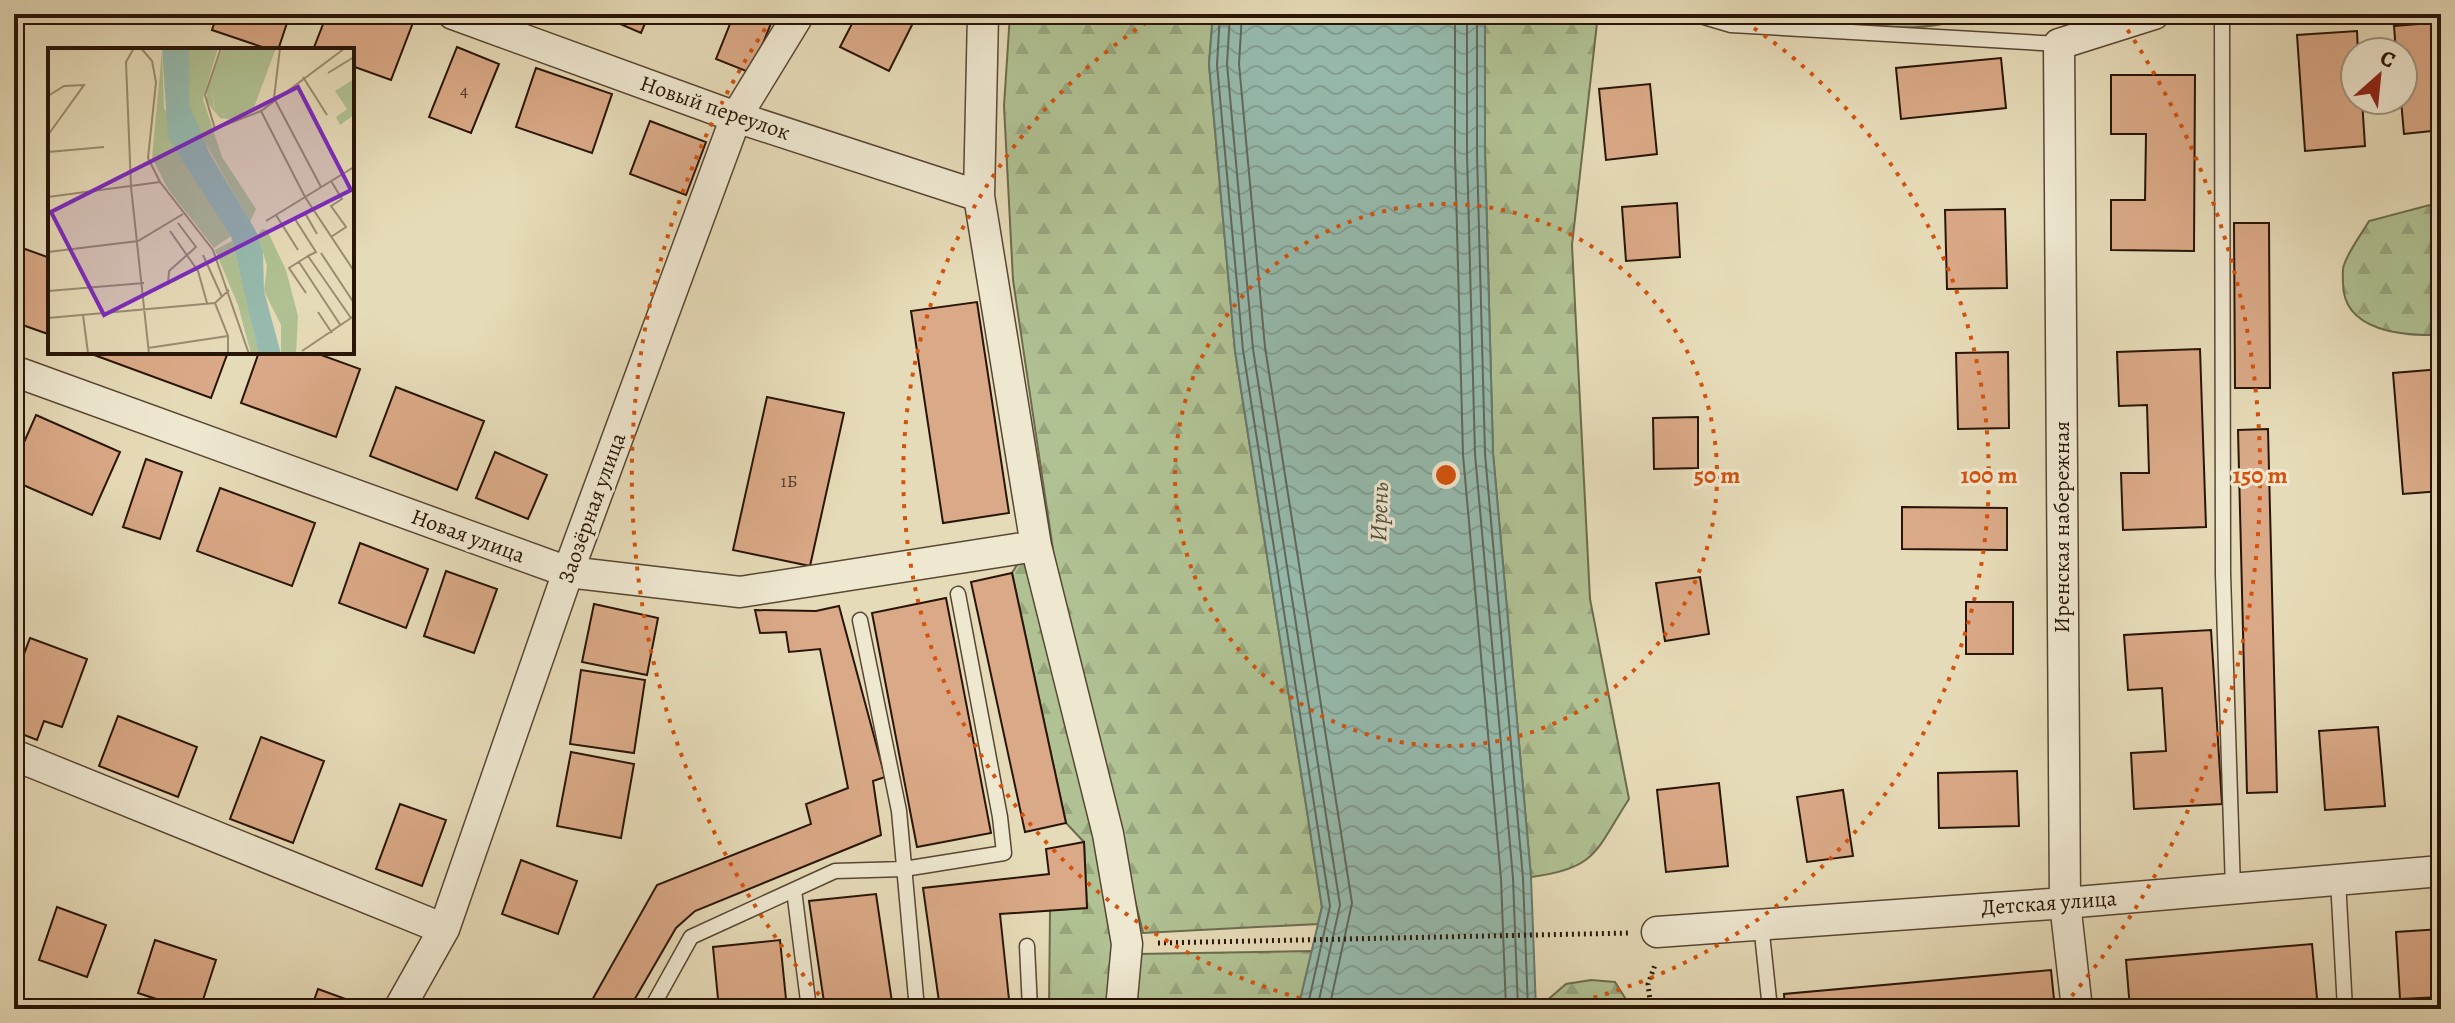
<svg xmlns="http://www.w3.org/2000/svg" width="2455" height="1023" font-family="Alegreya,serif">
	<defs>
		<pattern id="forest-firs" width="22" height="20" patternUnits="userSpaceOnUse" patternTransform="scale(2)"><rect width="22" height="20" fill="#b0c193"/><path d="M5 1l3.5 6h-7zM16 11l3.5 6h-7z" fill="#97a57d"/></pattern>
		<pattern id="water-waves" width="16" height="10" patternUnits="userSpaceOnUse" patternTransform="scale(2)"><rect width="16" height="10" fill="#96bbae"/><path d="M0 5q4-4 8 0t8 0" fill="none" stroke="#81a094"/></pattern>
	</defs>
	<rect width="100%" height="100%" fill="#e6dbb8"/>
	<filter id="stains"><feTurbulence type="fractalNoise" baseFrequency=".0025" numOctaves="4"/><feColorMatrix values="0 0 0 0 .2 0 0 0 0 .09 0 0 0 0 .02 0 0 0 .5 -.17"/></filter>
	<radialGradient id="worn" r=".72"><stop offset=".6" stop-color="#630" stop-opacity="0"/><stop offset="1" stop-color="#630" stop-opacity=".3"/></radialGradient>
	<path fill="url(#forest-firs)" stroke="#6c6b4d" stroke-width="2" d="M1010 14H1213L1209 64 1235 351 1322 907 1318 924 1143 933 1059 590 1013 280 1004 106Z
		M1485 14H1598L1572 245 1590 599 1629 799C1596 850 1597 869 1531 877L1493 453 1485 153Z
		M2441 202V335C2404 336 2343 332 2343 283 2343 277 2342 270 2344 265 2349 250 2361 235 2369 221Z
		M1031 562 1120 948 1114 1009H1049L1050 910 1087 908 1084 842 1066 823 1012 573 1018 563Z
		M1312 951 1298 1009H1132L1137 954Z
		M1591 980 1615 982 1632 1009H1537L1566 984Z"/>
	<path fill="#b0c193" stroke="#6c6b4d" stroke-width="2" d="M1826 14H1982C1926 32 1883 32 1826 14Z"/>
	<path fill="url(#water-waves)" stroke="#6a796b" stroke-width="2" d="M1213 14H1485V153L1493 453 1531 877 1536 1009H1298L1322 907 1235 351 1209 64Z"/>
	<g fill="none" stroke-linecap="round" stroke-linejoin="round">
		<path stroke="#60685a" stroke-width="2" d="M1220 14 1217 65 1243 350 1330 906 1307 1009
			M1230 14 1227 64 1253 349 1340 905 1317 1009
			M1242 14 1239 64 1265 347 1352 903 1329 1009
			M1455 14V154L1463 455 1501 879 1506 1009
			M1467 14V154L1475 454 1513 878 1518 1009
			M1477 14V154L1485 454 1523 878 1528 1009"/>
	</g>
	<path fill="#daa987" stroke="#291507" stroke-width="2" d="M217 14H290L278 50H271L212 30Z
		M327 14H398L414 20 391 80 352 66V50H313Z
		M597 14H649L641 33Z
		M734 14 774 16 751 73 716 59Z
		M857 14 917 15 889 71 840 47Z
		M2431 23 2441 130 2404 134 2401 100H2403V52H2396L2394 26Z
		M2357 31 2358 52H2355V100H2362L2365 146 2305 151 2297 35Z
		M457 47 499 64 471 133 429 117Z
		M2001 58 2006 108 1901 119 1896 68Z
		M536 68 612 94 592 153 516 127Z
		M2111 75H2195L2194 251 2111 250V200H2145L2146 134H2111Z
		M1650 84 1657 154 1606 160 1599 89Z
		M650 121 706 142 686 195 630 174Z
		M1677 203 1680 257 1626 261 1622 207Z
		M2005 209 2007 288 1947 289 1945 210Z
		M2234 223H2269L2270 388H2235Z
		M14 245 50 258 48 334 14 322Z
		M977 302 1009 513 943 523 911 311Z
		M2200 349 2206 527 2123 530 2121 473H2149L2147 405 2119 406 2117 352Z
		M86 352H228L211 398Z
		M259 352H313L360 369 336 437 241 403Z
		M2008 352 2009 428 1958 429 1956 353Z
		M2441 369V491L2403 494 2393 373Z
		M396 387 484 421 457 490 370 456Z
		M767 397 844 413 810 566 733 550Z
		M36 415 120 452 92 515 14 481V465Z
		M1698 417V468L1654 469 1653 418Z
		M2268 429 2277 792 2247 793 2238 430Z
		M495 452 547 475 528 519 476 498Z
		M146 459 182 472 160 539 123 527Z
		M220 488 315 523 292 586 197 551Z
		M1902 507 2007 508V550L1902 549Z
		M360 543 428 569 406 628 339 603Z
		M446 571 497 589 474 653 424 636Z
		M1012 573 1066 823 1025 832 971 582Z
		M1700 577 1709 634 1665 641 1656 583Z
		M946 598 991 833 917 847 872 613Z
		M1966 602H2013V654H1966Z
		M594 604 658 618 647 675 582 662Z
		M839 606 885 777 873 781 881 835 695 911 676 928 629 1009H587L657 885 811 824 806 804 848 788 820 649 789 652 786 632 760 633 755 610 816 611Z
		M2211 630 2222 804 2134 809 2131 753 2166 751 2162 688 2128 690 2124 635Z
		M30 638 87 659 62 727 44 721 37 740 14 731V681Z
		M581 670 645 680 634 753 570 744Z
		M118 716 197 747 178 797 99 766Z
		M2378 727 2385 806 2325 810 2319 731Z
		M261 737 324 761 293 843 230 819Z
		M571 752 634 764 621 838 557 826Z
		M2017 771 2019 826 1939 828 1938 773Z
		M1719 783 1728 866 1666 872 1657 790Z
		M1843 790 1853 856 1807 862 1797 797Z
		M400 804 446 820 422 886 376 869Z
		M1084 842 1087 908 1000 914 1010 1009H940L923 888 1049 874 1046 849Z
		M521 860 577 881 558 934 502 914Z
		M876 894 893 1009H825L809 901Z
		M57 907 106 925 87 977 39 960Z
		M2441 929V997L2400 999 2396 932Z
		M155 940 216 960 200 1009H187L138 993Z
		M780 940 787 1009H719L713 947Z
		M2312 944 2318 1009H2130L2126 960Z
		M2051 970 2055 1009H2017L2016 1006 1983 1009H1785L1784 994Z
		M318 989 365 1006 364 1009H311Z
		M460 999 488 1009H457Z
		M1750 1000 1751 1009H1686L1685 1005Z"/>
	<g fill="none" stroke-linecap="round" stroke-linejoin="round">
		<g stroke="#584633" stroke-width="17">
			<path id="service" d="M1694 14 1731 25 2059 44
				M2222 14 2223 574 2233 889
				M860 620 899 811 917 1009
				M2338 880 2345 1009
				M794 890 809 1009
				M1761 924 1770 1009
				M1027 946 1030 1009
				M651 1009 691 937 835 871 904 869 1004 853 1000 817 958 594"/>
		</g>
		<g stroke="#584633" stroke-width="33">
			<path id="minor" d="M453 14 736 117 979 196
				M983 14 979 196 1036 546 1108 834 1127 944 1121 1009
				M14 371 568 572 740 592 1036 546
				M14 755 444 929
				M1657 932 2065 903 2441 871
				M399 1009 444 929 568 572 736 117 799 14
				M2077 1009 2065 903 2059 44 2154 14"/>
		</g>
		<path stroke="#291507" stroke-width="5" stroke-dasharray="2 4" stroke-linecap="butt" d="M1158 943 1628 933
			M1651 1009 1648 984 1655 965"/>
		<use href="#service" stroke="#efe8d1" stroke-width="14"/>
		<use href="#minor" stroke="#efe8d1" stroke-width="30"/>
	</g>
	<g fill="none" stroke="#d5520c" stroke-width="4" stroke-dasharray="4 8">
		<circle cx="1446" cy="475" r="271"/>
		<path d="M1347 1009A543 543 0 0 1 1158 15M1734 15A543 543 0 0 1 1545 1009"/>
		<path d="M827 1004A814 814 0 0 1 771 20M2121 20A814 814 0 0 1 2065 1004"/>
	</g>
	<g text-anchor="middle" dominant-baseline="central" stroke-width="6" stroke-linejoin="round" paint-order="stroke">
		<g font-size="18" fill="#553a27">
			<text x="464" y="90">4</text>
			<text x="789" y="481">1Б</text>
		</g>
		<g font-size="22" fill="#291507" stroke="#efe8d1">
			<text transform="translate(715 108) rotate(19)">Новый переулок</text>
			<text transform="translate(592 508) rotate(-70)">Заозёрная улица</text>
			<text transform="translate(2062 527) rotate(-90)">Иренская набережная</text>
			<text transform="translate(468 536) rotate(20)">Новая улица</text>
			<text transform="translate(2049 903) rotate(-4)">Детская улица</text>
		</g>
		<g font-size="24" font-style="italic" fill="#4f4f41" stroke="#efe8d1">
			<text transform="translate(1379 512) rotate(-88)">Ирень</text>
		</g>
	</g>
	<g transform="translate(48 48)">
		<rect width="306" height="306" fill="#e6dbb8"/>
		<path d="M164 45 201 59 192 67 179 68 167 61Z" fill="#b0c193"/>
		<path d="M141 0H170L155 51 174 109 208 161 202 174 149 81 141 56ZM114 3 116 60 183 188 166 200 120 141 104 110ZM306 31V67L292 77 288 69 299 61 287 43ZM214 181 219 182 238 222 250 268 248 306H233V277L216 243 219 218 210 187ZM184 193 201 261 211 306H203L190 257 167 202Z" fill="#b0c193"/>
		<path d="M175 0H228L205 62 191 72 172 70 159 54V39ZM164 45 200 59V60L192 67H176L166 59Z" fill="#b0c193" fill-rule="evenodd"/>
		<path d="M114 0H141V56L161 104 210 187 215 204 216 243 233 306H211L183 188 120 90Z" fill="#96bbae"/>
		<path fill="none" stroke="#9a8c71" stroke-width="2" d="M86 0 78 14 83 139 101 306M93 0 104 13 108 34 100 110 112 134 165 202 201 306M173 0 157 47 167 81 213 63 297 0M232 0 226 50 273 139M280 25 306 9M255 29 279 67M0 48 16 38 36 37 0 87M213 63 257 149 306 223M0 104 56 99M0 149 112 134M228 167 250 202M218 173 306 119M122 183 150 223 159 255M283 189 298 179 283 158 294 151 283 133M0 204 90 193 135 166M273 205 306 255M155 207 174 249M260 208 268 204 247 171 257 165 269 186M251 214 293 278M120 237 121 223 148 199 130 175M0 243 96 235M258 245 241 220 260 208 303 270M270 264 284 285M35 267 40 305 53 306M0 270 167 255M100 300 180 288M254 303 306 268M180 306V288L167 255 181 242"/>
		<path fill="#7b2cbf" fill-opacity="0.15" stroke="#7b2cbf" stroke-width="4" d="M250 39 303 142 56 267 3 164Z"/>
		<rect width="306" height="306" fill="none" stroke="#291507" stroke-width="4"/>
	</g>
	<circle cx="1446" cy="475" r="12" fill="#d5520c" stroke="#efe8d1" stroke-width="4"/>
	<g font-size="24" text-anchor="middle" font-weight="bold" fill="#d5520c" stroke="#efe8d1" stroke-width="6" stroke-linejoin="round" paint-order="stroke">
		<text x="1717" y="483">50 m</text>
		<text x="1989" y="483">100 m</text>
		<text x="2260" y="483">150 m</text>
	</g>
	<rect width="2455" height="1023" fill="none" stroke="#e6dbb8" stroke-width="48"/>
	<rect x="16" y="16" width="2423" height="991" fill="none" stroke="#291507" stroke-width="4"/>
	<rect x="24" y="24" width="2407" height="975" fill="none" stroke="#291507" stroke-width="2"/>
	<g transform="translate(2379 76) rotate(27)"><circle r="38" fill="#efe8d1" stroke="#a09480" stroke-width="2"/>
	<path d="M0-6L14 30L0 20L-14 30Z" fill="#8f2418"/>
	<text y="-12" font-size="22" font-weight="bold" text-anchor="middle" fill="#291507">С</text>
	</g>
	<rect width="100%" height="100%" filter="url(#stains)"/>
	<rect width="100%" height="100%" fill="url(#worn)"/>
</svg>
